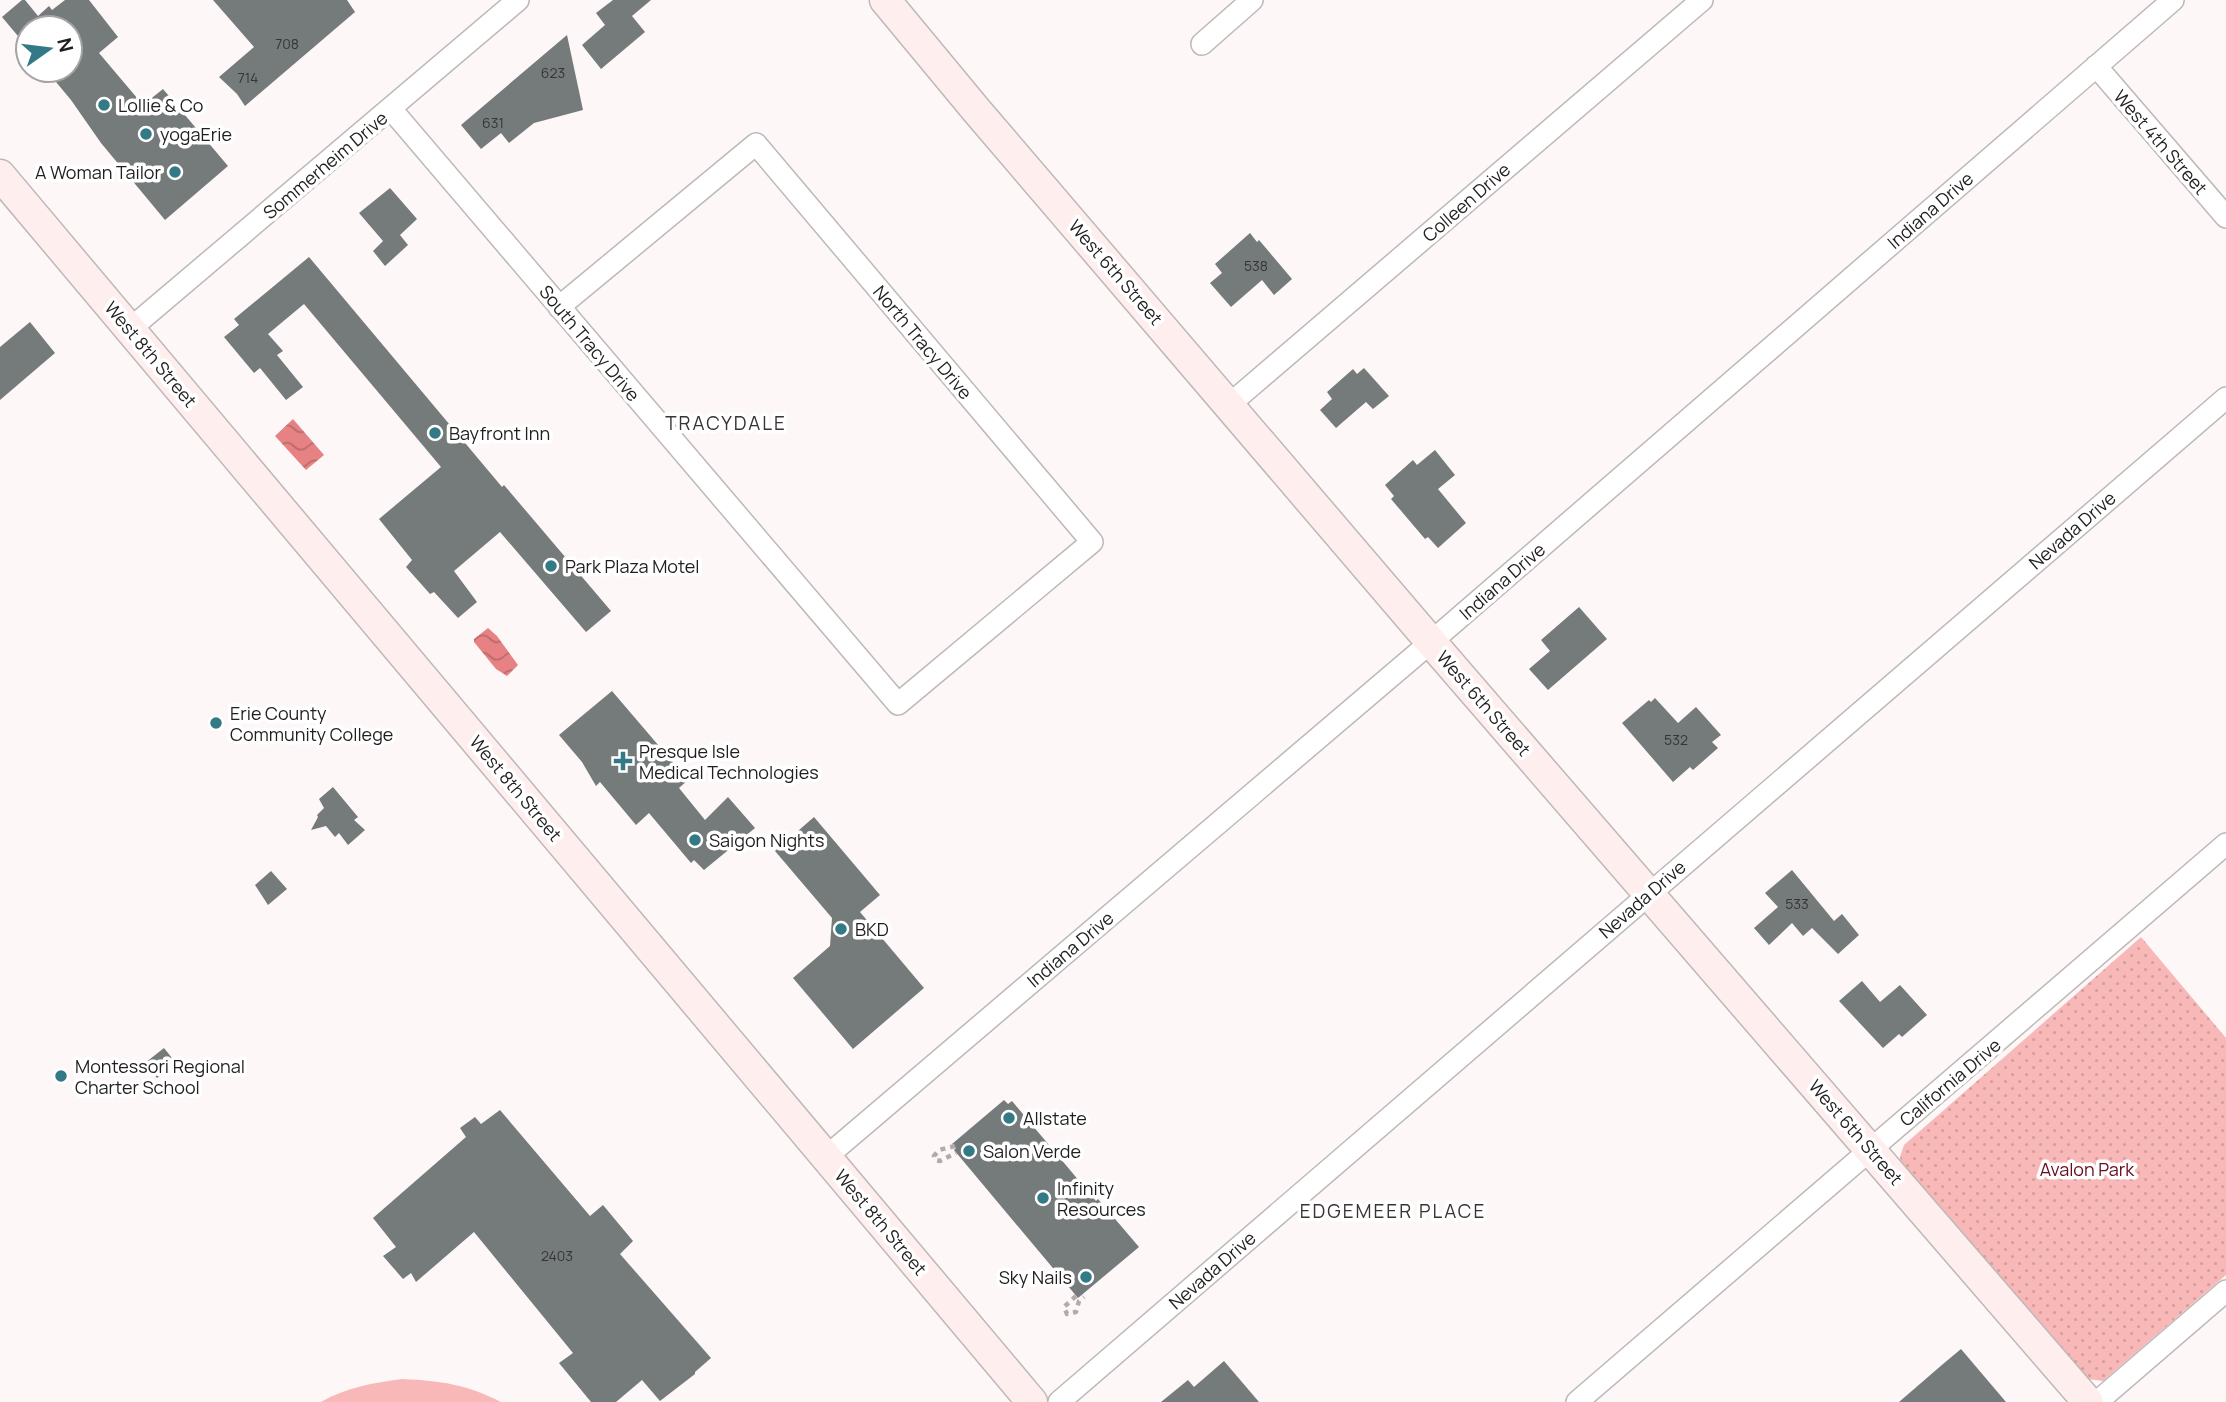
<svg xmlns="http://www.w3.org/2000/svg" width="2226" height="1402" font-family="Manrope,sans-serif">
	<defs>
		<pattern id="park-dots" width="8" height="8" patternUnits="userSpaceOnUse" patternTransform="scale(1.75)"><rect width="8" height="8" fill="#f8b8b7"/><path d="M2 2h.1M6 6h.1" fill="none" stroke="#d49e9d" stroke-width="1.8" stroke-linecap="round"/></pattern>
		<pattern id="water-waves" width="16" height="10" patternUnits="userSpaceOnUse" patternTransform="scale(1.75)"><rect width="16" height="10" fill="#e78284"/><path d="M0 5q4-4 8 0t8 0" fill="none" stroke="#bb6a6b"/></pattern>
	</defs>
	<rect width="100%" height="100%" fill="#fdf7f7"/>
	<path fill="#f8b8b7" d="M402 1379C441 1381 465 1384 501 1402H321C347 1387 373 1383 402 1379Z"/>
	<path fill="url(#park-dots)" d="M2141 937 2226 1038V1275L2103 1381 2088 1379 2052 1344 1901 1164 1900 1157 1904 1145Z"/>
	<path fill="url(#water-waves)" d="M293 419 324 455 306 470 275 436Z
		M488 628 497 636 518 665 507 676 496 669 474 642V639Z"/>
	<path fill="#757a7b" d="M22 0H25L38 16 49 6 52 10 65 0H89L118 37 99 53 143 105 163 89 228 166 165 220 101 143 71 100 46 70H70V28H28V48L2 17Z
		M213 0H347L355 12 245 106 237 94 219 77 254 47Z
		M613 0H651L632 16 645 32 601 69 582 45 605 25 596 13Z
		M567 35 583 110 534 123 509 143 501 133 481 149 461 125Z
		M390 188 417 219 400 235 408 245 385 266 373 251 383 241 359 213Z
		M1250 233 1257 242 1259 240 1292 279 1274 295 1262 280 1231 307 1210 283 1222 273 1215 264Z
		M309 257 502 487 504 485 611 611 586 632 500 532 454 571 477 602 458 618 434 592 430 594 406 567 412 560 379 519 441 467 304 304 268 334 283 351 277 355 303 387 286 400 260 368 254 373 224 337 239 325 234 319Z
		M30 322 55 353 0 400V347Z
		M1364 368 1389 396 1373 409 1366 402 1336 428 1320 410 1332 399 1327 392 1353 369 1357 374Z
		M1435 450 1455 475 1438 489 1466 523 1438 548 1428 537 1425 539 1391 499 1394 496 1385 485 1413 460 1417 465Z
		M1579 607 1607 639 1548 690 1529 669 1550 651 1541 640Z
		M612 691 688 780 679 788 705 820 728 797 755 828 704 870 694 860 691 863 649 813 636 825 600 782 596 786 582 762 559 735Z
		M1655 698 1678 723 1696 707 1721 735 1712 742 1718 748 1693 770 1690 767 1673 782 1622 723 1649 700 1651 702Z
		M333 787 358 817 354 820 365 830 348 845 339 833 335 837 326 826 311 830 318 817 317 815 324 808 319 799Z
		M814 817 880 895 860 912 924 988 853 1049 793 978 830 946 832 918 775 851Z
		M1792 870 1834 921 1842 914 1859 935 1838 954 1812 928 1803 936 1792 923 1769 945 1754 928 1778 907 1765 893Z
		M271 871 287 889 268 905 255 885Z
		M1862 981 1880 1002 1900 985 1927 1015 1902 1037 1899 1034 1883 1048 1839 1001Z
		M164 1048 176 1063 157 1078 145 1063Z
		M1004 1100 1008 1104 1012 1101 1096 1201 1098 1199 1139 1247 1078 1298 954 1150 956 1148 952 1144Z
		M500 1110 590 1216 603 1205 633 1241 620 1254 711 1358 695 1372V1374L660 1401 642 1380 616 1402H591L559 1363 573 1353 474 1232 416 1282 411 1273 403 1279 383 1256 396 1247 373 1218 466 1137 460 1128 475 1117 481 1124Z
		M1961 1349 2006 1402H1899L1943 1364Z
		M1224 1361 1259 1402H1161L1188 1380 1194 1387Z"/>
	<g fill="none" stroke-linecap="round" stroke-linejoin="round">
		<g stroke="#beb8b8" stroke-width="24">
			<path id="street" d="M1202 44 1252 0
				M2096 66 2226 217
				M391 109 898 704 1092 542 756 144 559 307
				M130 329 518 0
				M1230 404 1702 0
				M826 1157 1431 642 2173 0
				M1059 1402 2226 398
				M1577 1402 2226 844
				M2097 1402 2226 1291"/>
		</g>
		<g stroke="#beb8b8" stroke-width="33">
			<path id="secondary" d="M885 0 977 111 1431 642 2088 1402
				M0 175 1032 1402"/>
		</g>
		<path stroke="#b1acac" stroke-width="4.5" stroke-dasharray="5 5" stroke-linecap="butt" d="M955 1146 939 1150 934 1156 936 1160 940 1161 956 1153
			M1076 1296 1064 1307 1067 1314 1076 1312 1079 1301 1084 1297"/>
		<use href="#street" stroke="#fff" stroke-width="21"/>
		<use href="#secondary" stroke="#feeeee" stroke-width="30"/>
	</g>
	<g fill="#337a86" stroke="#fff" stroke-width="2.5">
		<circle cx="104" cy="105" r="7"/>
		<circle cx="146" cy="134" r="7"/>
		<circle cx="175" cy="172" r="7"/>
		<circle cx="435" cy="433" r="7"/>
		<circle cx="551" cy="566" r="7"/>
		<circle cx="216" cy="723" r="7"/>
		<path d="M619.5 750.5h7v7h7v7h-7v7h-7v-7h-7v-7h7z"/>
		<circle cx="695" cy="840" r="7"/>
		<circle cx="841" cy="929" r="7"/>
		<circle cx="61" cy="1076" r="7"/>
		<circle cx="1009" cy="1118" r="7"/>
		<circle cx="969" cy="1151" r="7"/>
		<circle cx="1043" cy="1198" r="7"/>
		<circle cx="1086" cy="1277" r="7"/>
	</g>
	<g text-anchor="middle" dominant-baseline="central" stroke-width="7" stroke-linejoin="round" paint-order="stroke">
		<g font-size="14" fill="#353535">
			<text x="287" y="43">708</text>
			<text x="553" y="72">623</text>
			<text x="248" y="77">714</text>
			<text x="493" y="122">631</text>
			<text x="1256" y="265">538</text>
			<text x="1676" y="739">532</text>
			<text x="1797" y="903">533</text>
			<text x="557" y="1255">2403</text>
		</g>
		<g font-size="18" fill="#201e1e" stroke="#fff" text-anchor="start">
			<text x="118" y="105">Lollie &amp; Co</text>
			<text x="160" y="134">yogaErie</text>
			<text x="161" y="172" text-anchor="end">A Woman Tailor</text>
			<text x="449" y="433">Bayfront Inn</text>
			<text x="565" y="566">Park Plaza Motel</text>
			<text x="230" y="713">Erie County<tspan x="230" dy="21">Community College</tspan></text>
			<text x="639" y="751">Presque Isle<tspan x="639" dy="21">Medical Technologies</tspan></text>
			<text x="709" y="840">Saigon Nights</text>
			<text x="855" y="929">BKD</text>
			<text x="75" y="1066">Montessori Regional<tspan x="75" dy="21">Charter School</tspan></text>
			<text x="1023" y="1118">Allstate</text>
			<text x="983" y="1151">Salon Verde</text>
			<text x="1057" y="1188">Infinity<tspan x="1057" dy="21">Resources</tspan></text>
			<text x="1072" y="1277" text-anchor="end">Sky Nails</text>
		</g>
		<g font-size="18" fill="#201e1e" stroke="#fff">
			<text transform="translate(2161 142) rotate(49)">West 4th Street</text>
			<text transform="translate(325 165) rotate(-40)">Sommerheim Drive</text>
			<text transform="translate(1466 202) rotate(-41)">Colleen Drive</text>
			<text transform="translate(1930 210) rotate(-41)">Indiana Drive</text>
			<text transform="translate(1116 272) rotate(49)">West 6th Street</text>
			<text transform="translate(923 342) rotate(50)">North Tracy Drive</text>
			<text transform="translate(590 343) rotate(50)">South Tracy Drive</text>
			<text transform="translate(151 354) rotate(50)">West 8th Street</text>
			<text transform="translate(2072 530) rotate(-41)">Nevada Drive</text>
			<text transform="translate(1502 581) rotate(-41)">Indiana Drive</text>
			<text transform="translate(1484 703) rotate(49)">West 6th Street</text>
			<text transform="translate(516 788) rotate(50)">West 8th Street</text>
			<text transform="translate(1642 899) rotate(-41)">Nevada Drive</text>
			<text transform="translate(1070 949) rotate(-40)">Indiana Drive</text>
			<text transform="translate(1950 1082) rotate(-40)">California Drive</text>
			<text transform="translate(1856 1132) rotate(49)">West 6th Street</text>
			<text transform="translate(881 1222) rotate(50)">West 8th Street</text>
			<text transform="translate(1212 1270) rotate(-41)">Nevada Drive</text>
		</g>
		<g font-size="18" fill="#670b1b" stroke="#fff">
			<text x="2087" y="1169">Avalon Park</text>
		</g>
		<g font-size="19" letter-spacing="2" fill="#393434" stroke="#fff">
			<text x="726" y="423">TRACYDALE</text>
			<text x="1393" y="1211">EDGEMEER PLACE</text>
		</g>
	</g>
	<g transform="translate(49 49) rotate(76)"><circle r="33" fill="#ffffff" stroke="#a6a5a5" stroke-width="2"/>
	<path d="M0-5L12 26L0 18L-12 26Z" fill="#337a86"/>
	<text y="-10" font-size="19" font-weight="bold" text-anchor="middle" fill="#201e1e">N</text>
	</g>
</svg>
